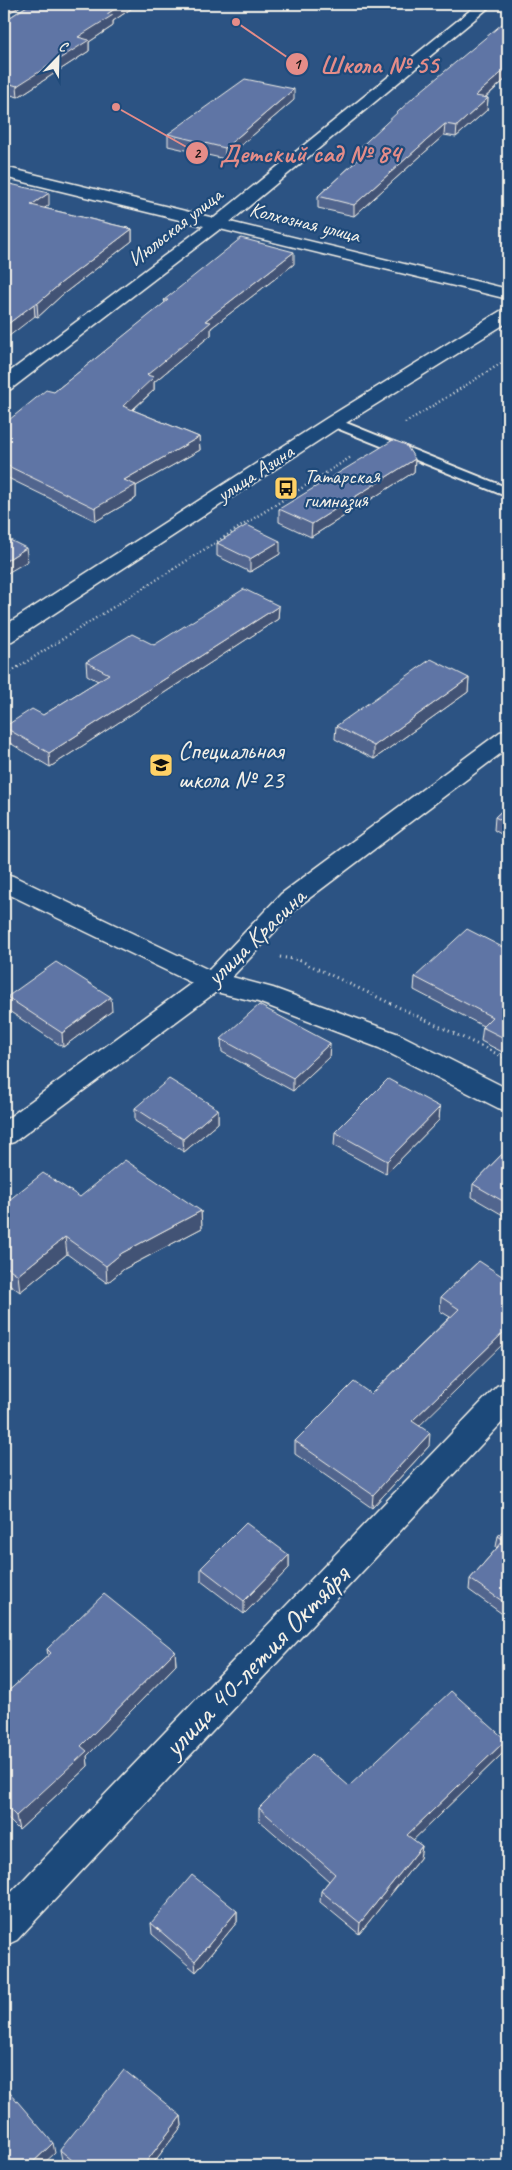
<svg xmlns="http://www.w3.org/2000/svg" width="512" height="2170" font-family="Caveat,sans-serif">
	<rect width="100%" height="100%" fill="#2c5383"/>
	<filter id="ink" filterUnits="userSpaceOnUse"><feTurbulence type="fractalNoise" baseFrequency=".02" numOctaves="2"/><feDisplacementMap in="SourceGraphic" scale="10" xChannelSelector="R" yChannelSelector="G"/><feConvolveMatrix kernelMatrix="1 2 1 2 8 2 1 2 1" color-interpolation-filters="sRGB"/></filter>
	<g filter="url(#ink)">
		<g fill="none" stroke-linecap="round" stroke-linejoin="round">
			<g stroke="#f4f1e8" stroke-width="4">
				<path id="service" d="M334 418 508 488V497L329 425 327 422Z"/>
			</g>
			<g stroke="#f4f1e8" stroke-width="3">
				<path id="minor" d="M478 4H493L230 222 508 289V299L220 229 11 389 4 391V376L204 226 4 177V167L214 218Z
					M508 730V748L299 906 232 977 273 988 399 1034 508 1089V1111L498 1108 379 1048 258 1002 216 992 14 1142 4 1145V1121L192 983 4 892V874L13 876 209 970 281 894 500 732Z
					M508 1382V1416L17 1940 4 1946V1900L497 1386Z"/>
			</g>
			<g stroke="#f4f1e8" stroke-width="3">
				<path id="primary" d="M508 309V322L341 426 12 641 4 643V626L327 418 502 310Z"/>
			</g>
			<path stroke="#f4f1e8" stroke-width="2.5" stroke-dasharray="1 3" stroke-linecap="butt" d="M405 423 508 359
				M4 676 351 457"/>
			<path stroke="#f4f1e8" stroke-width="3" stroke-dasharray="1 4" stroke-linecap="butt" d="M280 957 299 960 508 1059"/>
			<use href="#service" fill="#1f4a7a" fill-rule="evenodd"/>
			<use href="#minor" fill="#1f4a7a" fill-rule="evenodd"/>
			<use href="#primary" fill="#1f4a7a" fill-rule="evenodd"/>
		</g>
		<path fill="#51658e" stroke="#f4f1e8" d="M30 4H138L113 21V26L89 42V51L18 97 4 93V18H9Z
			M508 19V77L485 98H488L487 110 456 137 444 135 354 216 318 208V196L353 164V154Z
			M294 100 225 159 168 146V134Z
			M4 184 49 205 44 208 132 229V241L62 295 38 317 35 316Z
			M294 264 211 328V335L154 382V390L133 410 199 437 200 450 136 486V498L96 521 6 477 4 479V424L54 392 165 303 164 300Z
			M415 459 414 472 311 537 279 522V509Z
			M217 543 280 554 250 572 217 556Z
			M279 606 278 619 50 767 5 740 4 727 43 715 98 681 87 675 86 662 154 645Z
			M469 678 468 692 374 759 335 739 336 726Z
			M508 805V838L494 830 495 817Z
			M508 950V1055L481 1041 483 1026 414 990 415 977Z
			M7 997 112 1011 63 1047 9 1011Z
			M221 1039 330 1043 329 1057 293 1091 222 1052Z
			M440 1107 439 1120 386 1174 334 1146 335 1132Z
			M135 1108 218 1109V1123L184 1152 135 1121Z
			M508 1148V1218L472 1197 473 1184Z
			M80 1197 201 1211 202 1228 124 1269 107 1283 67 1254 20 1292 4 1280V1204Z
			M479 1261 420 1426 429 1446 372 1508 295 1454V1441L371 1394 450 1317 440 1311 441 1297Z
			M508 1525V1618L469 1590 470 1579 497 1548 496 1547 498 1536Z
			M289 1555V1568L244 1614 201 1581V1568Z
			M47 1649 175 1651 176 1665 87 1756 88 1766 19 1830 4 1815V1695L48 1656Z
			M504 1752 413 1840 422 1846 420 1858 359 1934 320 1902 321 1891 329 1881 259 1820V1808L349 1786Z
			M237 1911V1922L196 1972 152 1934 151 1923Z
			M181 2116 182 2126 151 2166H70L62 2160 60 2150Z"/>
		<path fill="#425274" stroke="#f4f1e8" d="M5 4H24L4 16V5Z
			M122 4H138L113 21V26L89 42V51L18 97 17 86 107 14Z
			M508 67V77L474 107 475 96Z
			M294 89V100L225 159V148Z
			M488 98 487 110 456 137 457 126Z
			M445 124 444 135 354 216V205Z
			M49 193V205L32 217 31 205Z
			M132 229V241L62 295 38 317 37 304 61 283Z
			M294 252V264L211 328V335L154 382V390L123 418V406L147 375 205 321Z
			M34 304 35 316 4 340V327Z
			M199 437 200 450 136 486V498L96 521 95 508 124 480Z
			M415 459 414 472 311 537 312 524Z
			M4 464 6 477 4 479Z
			M280 541V554L250 572V559Z
			M26 548 28 561 4 575V562Z
			M279 606 278 619 50 767 49 753Z
			M469 678 468 692 374 759V746Z
			M111 997 112 1011 63 1047 62 1033Z
			M330 1043 329 1057 293 1091V1078Z
			M440 1107 439 1120 386 1174 387 1161Z
			M218 1109V1123L184 1152 183 1139Z
			M201 1211 202 1228 124 1269 107 1283 106 1266 122 1253Z
			M65 1237 67 1254 20 1292 18 1275Z
			M508 1328V1339L411 1434 412 1421Z
			M430 1433 429 1446 372 1508 373 1495Z
			M289 1555V1568L244 1614V1601Z
			M175 1651 176 1665 87 1756 88 1766 19 1830 16 1816 81 1746Z
			M506 1740 504 1752 406 1847 407 1835Z
			M422 1846 420 1858 359 1934 360 1923Z
			M237 1911V1922L196 1972 195 1961Z
			M181 2116 182 2126 151 2166H143Z
			M53 2143 55 2153 41 2166H29Z"/>
		<path fill="#5e75a5" stroke="#f4f1e8" d="M30 4H122L107 14 113 15 78 37 89 40 17 86 4 82V18H9Z
			M508 19V67L475 96 488 98 457 126 445 124 354 205 318 196 362 156 353 154 415 96Z
			M245 79 294 89 225 148 168 134Z
			M6 183 49 193 31 205 132 229 61 283 37 304H34L4 327V184Z
			M241 238 294 252 205 321 211 322 147 375 154 377 123 406 199 437 124 480 136 485 95 508 4 464V465V424L46 390 54 392 168 300H164Z
			M393 440 406 445 415 459 312 524 279 509Z
			M247 525 280 541 250 559 217 543Z
			M4 537 26 548 4 562Z
			M244 589 279 606 49 753 4 727 32 709 43 715 109 674 86 662 132 634 154 645Z
			M431 659 469 678 374 746 336 726Z
			M508 805V824L495 817Z
			M467 929 508 950V1040L482 1027 492 1017 415 977Z
			M56 962 111 997 62 1033 7 997Z
			M259 1005 330 1043 293 1078 221 1039Z
			M169 1079 218 1109 183 1139 135 1108Z
			M388 1079 440 1107 387 1161 335 1132Z
			M508 1148V1204L473 1184Z
			M125 1160 201 1211 122 1253 106 1266 65 1237 18 1275 4 1265V1204L43 1173 80 1197Z
			M479 1261 508 1280V1328L412 1421 430 1433 373 1495 295 1441 354 1382 371 1394 459 1309 441 1297Z
			M246 1523 289 1555 244 1601 201 1568Z
			M508 1525V1605L470 1579 504 1540 498 1536Z
			M104 1594 175 1651 81 1746 87 1751 16 1816 4 1804V1695L51 1653 47 1649Z
			M451 1691 506 1740 407 1835 422 1846 360 1923 321 1891 335 1874 259 1808 312 1754 349 1786Z
			M192 1875 237 1911 195 1961 151 1923Z
			M124 2070 181 2116 143 2166H79L60 2150Z
			M5 2087 53 2143 29 2166H4V2088Z"/>
	</g>
	<defs>
		<g id="bus-square" transform="scale(1.25)"><rect x="-9" y="-9" width="18" height="18" rx="4" fill="#ffd166" stroke="#1f4a7a"/><path d="M-5-6H5V4H4V6H2V4H-2V6H-4V4H-5ZM-3.5-4V0h7V-4ZM-3.5 1.2v1.5H-2V1.2ZM2 1.2v1.5H3.5V1.2Z" fill="#111"/></g>
		<g id="school-square" transform="scale(1.25)"><rect x="-9" y="-9" width="18" height="18" rx="4" fill="#ffd166" stroke="#1f4a7a"/><path d="M0-5L7-2L0 1L-7-2ZM-4 1L0 2.5L4 1V4Q0 6-4 4Z" fill="#111"/></g>
	</defs>
	<g fill-rule="evenodd">
		<use href="#bus-square" x="286" y="488"/>
		<use href="#school-square" x="161" y="765"/>
	</g>
	<g text-anchor="middle" dominant-baseline="central" stroke-width="4.5" stroke-linejoin="round" paint-order="stroke">
		<g font-size="21" fill="#f4f1e8" stroke="#1f4a7a">
			<text transform="translate(305 222) rotate(14)">Колхозная улица</text>
			<text transform="translate(175 227) rotate(-38)">Июльская улица</text>
			<text transform="translate(255 473) rotate(-33)">улица Азина</text>
		</g>
		<g font-size="21" fill="#f4f1e8" stroke="#1f4a7a" text-anchor="start">
			<text x="304" y="476">Татарская<tspan x="304" dy="24">гимназия</tspan></text>
		</g>
		<g font-size="25" fill="#f4f1e8" stroke="#1f4a7a" text-anchor="start">
			<text x="178" y="751">Специальная<tspan x="178" dy="29">школа № 23</tspan></text>
		</g>
		<g font-size="25" fill="#f4f1e8" stroke="#1f4a7a">
			<text transform="translate(256 937) rotate(-44)">улица Красина</text>
		</g>
		<g font-size="30" fill="#f4f1e8" stroke="#1f4a7a">
			<text transform="translate(256 1661) rotate(-46)">улица 40-летия Октября</text>
		</g>
	</g>
	<path fill="none" stroke="#e58c88" stroke-width="2" d="M236 22L297 64M116 107L197 153"/>
	<g fill="#e58c88" stroke="#1f4a7a" stroke-width="2">
		<circle cx="236" cy="22" r="5"/>
		<circle cx="116" cy="107" r="5"/>
		<circle cx="297" cy="64" r="12"/>
		<circle cx="197" cy="153" r="12"/>
	</g>
	<g font-size="15" text-anchor="middle" font-weight="bold" fill="#111">
		<text x="297" y="69">1</text>
		<text x="197" y="158">2</text>
	</g>
	<g font-size="26" text-anchor="middle" font-weight="bold" fill="#e58c88" stroke="#1f4a7a" stroke-width="4.5" stroke-linejoin="round" paint-order="stroke">
		<text x="379" y="73">Школа № 55</text>
		<text x="310" y="162">Детский сад № 84</text>
	</g>
	<rect width="512" height="2170" fill="none" stroke="#1f4a7a" stroke-width="20"/>
	<rect x="10" y="10" width="492" height="2150" fill="none" stroke="#f4f1e8" stroke-width="2" filter="url(#ink)"/>
	<g transform="translate(58 58) rotate(23)" stroke="#1f4a7a" stroke-width="4" paint-order="stroke">
	<path d="M0-4L9 19L0 12L-9 19Z" fill="#f4f1e8"/>
	<text y="-8" font-size="14" font-weight="bold" text-anchor="middle" fill="#f4f1e8">С</text>
	</g>
</svg>
